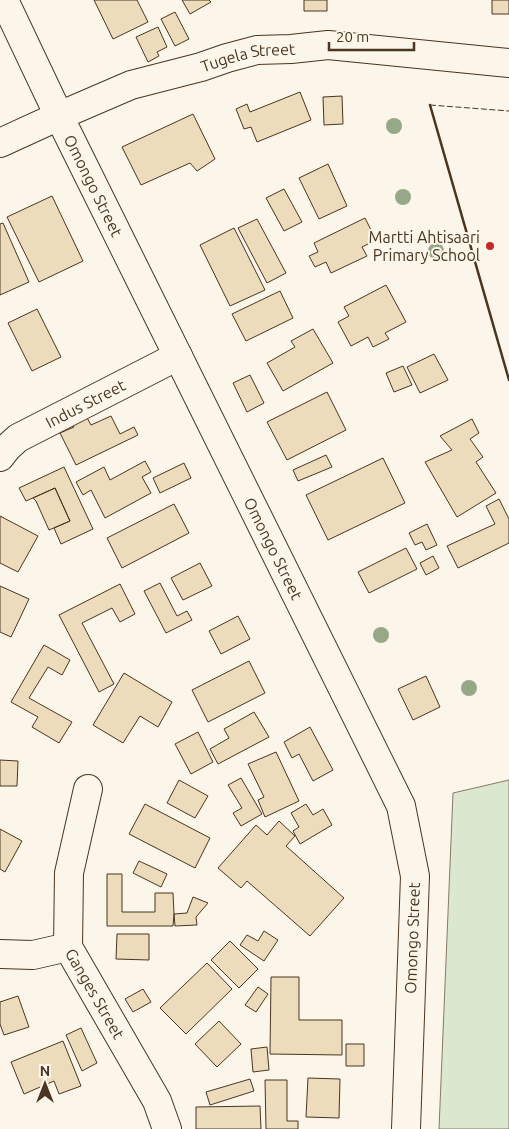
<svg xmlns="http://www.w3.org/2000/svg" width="509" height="1129" font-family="Ubuntu,sans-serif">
	<rect width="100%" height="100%" fill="#fbf6e9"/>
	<path fill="#dce7d0" stroke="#887966" d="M509 780V1129H439L453 793Z"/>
	<path fill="#ecdcbc" stroke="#4a3520" d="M94 0H137L148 22 113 39Z
		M182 0H209L211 2 190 14Z
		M304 0H327V11H304Z
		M492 0H509V14H492Z
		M175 12 189 39 175 46 161 19Z
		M158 27 167 47 157 52 159 56 148 62 136 37Z
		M300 92 311 120 257 142 251 127 244 129 236 109 247 104 250 112Z
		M342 96 343 124 324 125 323 97Z
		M193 114 215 159 197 171 190 163 141 185 122 147Z
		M328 164 347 206 319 219 299 178Z
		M284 189 302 222 284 231 266 198Z
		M52 196 83 261 39 282 7 217Z
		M365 218 376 240 362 247 367 256 331 273 326 262 315 267 309 256 318 252 314 243Z
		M257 219 286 273 267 283 238 228Z
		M3 223 29 282 0 295V224Z
		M234 228 265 290 230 306 200 245Z
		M386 285 406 322 385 333 389 339 373 347 368 337 351 346 338 322 349 316 344 307Z
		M280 291 293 318 246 341 232 314Z
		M37 309 61 357 32 371 8 323Z
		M313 329 333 363 283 391 267 363 295 347 291 341Z
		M434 354 448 380 420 393 407 367Z
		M403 366 412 385 394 392 386 373Z
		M250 375 264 403 247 412 233 383Z
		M327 392 346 430 287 460 267 422Z
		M86 416 91 425 111 416 120 434 134 427 138 435 76 465 60 433 74 427 71 423Z
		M472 419 479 433 470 439 483 457 476 462 496 493 457 517 425 462 452 450 440 436Z
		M326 455 332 467 298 481 293 470Z
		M383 458 405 503 328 540 306 495Z
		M145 461 151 472 142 477 151 493 105 518 91 490 83 495 76 482 104 467 110 480Z
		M184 463 191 478 160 493 153 478Z
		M64 467 93 529 61 544 54 528 70 521 55 488 26 501 19 488Z
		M55 488 70 521 49 530 36 501 33 498Z
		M499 499 509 519V543L458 568 447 546 495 524 486 506Z
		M174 504 189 533 122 568 107 538Z
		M0 516 38 536 18 572 0 563Z
		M427 524 437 545 426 550 422 542 415 545 409 533Z
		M406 548 417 569 369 593 358 572Z
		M433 556 439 568 426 575 420 563Z
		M200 563 212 586 183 600 171 578Z
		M160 583 177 616 187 611 192 620 166 633 144 591Z
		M120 584 135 614 120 622 112 608 82 623 114 684 99 692 59 615Z
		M0 586 29 599 11 637 0 632Z
		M238 616 250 639 221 654 209 631Z
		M44 645 70 660 62 675 48 667 29 698 72 722 59 743 32 727 38 717 11 702Z
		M249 661 265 693 208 722 192 690Z
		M124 673 172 702 158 727 140 716 123 743 93 725Z
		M426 676 440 707 413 720 398 689Z
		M254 712 269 737 218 764 210 749 229 738 224 729Z
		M310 727 333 770 313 781 299 754 292 758 284 742Z
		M198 732 213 762 191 774 175 744Z
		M276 752 299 801 265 817 258 800 264 797 248 764Z
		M0 760 18 761 17 786H0Z
		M241 778 262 814 241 826 233 813 242 808 228 785Z
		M179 780 208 796 195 818 167 803Z
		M145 804 210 838 195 868 129 834Z
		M306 804 313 815 323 809 332 825 300 844 293 831 299 827 291 813Z
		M279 821 295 836 286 846 344 898 310 936 247 881 241 888 218 868 256 825 267 835Z
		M0 829 22 841 5 872 0 869Z
		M139 861 167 874 161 887 133 873Z
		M107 874H122V912H155V893H173L174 914 173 926H107Z
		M193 897 208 903 196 917 197 925 175 926 174 914 187 913Z
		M264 931 278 940 264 961 240 945 247 935 258 941Z
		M117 934H149V960L116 959Z
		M230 941 258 969 239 988 211 960Z
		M207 963 232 989 186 1034 160 1008Z
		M271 977H299V1020H342V1055L270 1054Z
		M258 987 268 994 256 1012 245 1005Z
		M143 989 151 1002 133 1012 125 999Z
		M18 996 29 1027 4 1035 0 1024V1002Z
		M219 1021 241 1044 217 1067 195 1044Z
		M81 1028 97 1063 82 1071 66 1035Z
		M63 1041 81 1086 59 1094 54 1081 24 1094 11 1062Z
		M346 1044H364V1066H346Z
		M267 1047 269 1070 253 1072 251 1049Z
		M308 1078 340 1079 339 1118 306 1117Z
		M250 1079 254 1091 210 1105 206 1092Z
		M265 1080H287V1121H298V1129H266Z
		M260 1106 261 1129H196V1107Z"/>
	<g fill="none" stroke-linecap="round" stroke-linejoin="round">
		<g stroke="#4a3520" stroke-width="30">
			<g id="minor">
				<path id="s1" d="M4 0 59 116 401 806 415 876 406 1129"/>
				<path id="s2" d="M0 143 59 116 131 85 201 67 227 58 257 50 291 49 328 45 509 63"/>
				<path id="s3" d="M0 457 7 448 18 438 178 356"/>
				<path id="s4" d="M88 789 69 873 68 947 157 1101 167 1129"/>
				<path d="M0 954 33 955 68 947"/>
			</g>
		</g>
		<use href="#minor" stroke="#fbf6e9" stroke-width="28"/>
		<path stroke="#4a3520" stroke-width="1" stroke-dasharray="6 2.5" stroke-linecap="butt" d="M430 105 509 111"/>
		<path stroke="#4a3520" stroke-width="2.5" d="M430 105 509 380"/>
	</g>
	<g fill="#96a887">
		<circle cx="394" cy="126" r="8"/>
		<circle cx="403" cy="197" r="8"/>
		<circle cx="436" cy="251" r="8"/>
		<circle cx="381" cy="635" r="8"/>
		<circle cx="469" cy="688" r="8"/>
	</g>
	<circle fill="#c62828" stroke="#fbf6e9" stroke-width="2" cx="490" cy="246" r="5"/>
	<g text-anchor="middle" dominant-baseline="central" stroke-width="4" stroke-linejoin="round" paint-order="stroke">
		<g font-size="16" fill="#4a3520" stroke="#fbf6e9">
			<text stroke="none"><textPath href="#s2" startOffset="264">Tugela Street</textPath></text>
			<text stroke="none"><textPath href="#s1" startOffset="206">Omongo Street</textPath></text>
			<text stroke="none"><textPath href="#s3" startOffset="102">Indus Street</textPath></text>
			<text stroke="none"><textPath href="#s1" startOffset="611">Omongo Street</textPath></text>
			<text transform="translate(412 938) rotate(-88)">Omongo Street</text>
			<text stroke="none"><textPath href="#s4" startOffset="214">Ganges Street</textPath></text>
		</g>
		<g font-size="16" fill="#4a3520" stroke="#fbf6e9" text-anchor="end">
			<text x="480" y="237">Martti Ahtisaari<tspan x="480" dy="18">Primary School</tspan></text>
		</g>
	</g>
	<g transform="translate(45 1084)" stroke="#fbf6e9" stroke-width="4" paint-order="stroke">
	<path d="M0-4L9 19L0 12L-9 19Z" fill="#4a3520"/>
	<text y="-8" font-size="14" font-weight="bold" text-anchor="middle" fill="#4a3520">N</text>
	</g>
	<path d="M329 42v8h85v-8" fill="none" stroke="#4a3520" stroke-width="2.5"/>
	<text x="336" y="42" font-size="15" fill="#4a3520" stroke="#fbf6e9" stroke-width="4" paint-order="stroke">20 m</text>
</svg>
